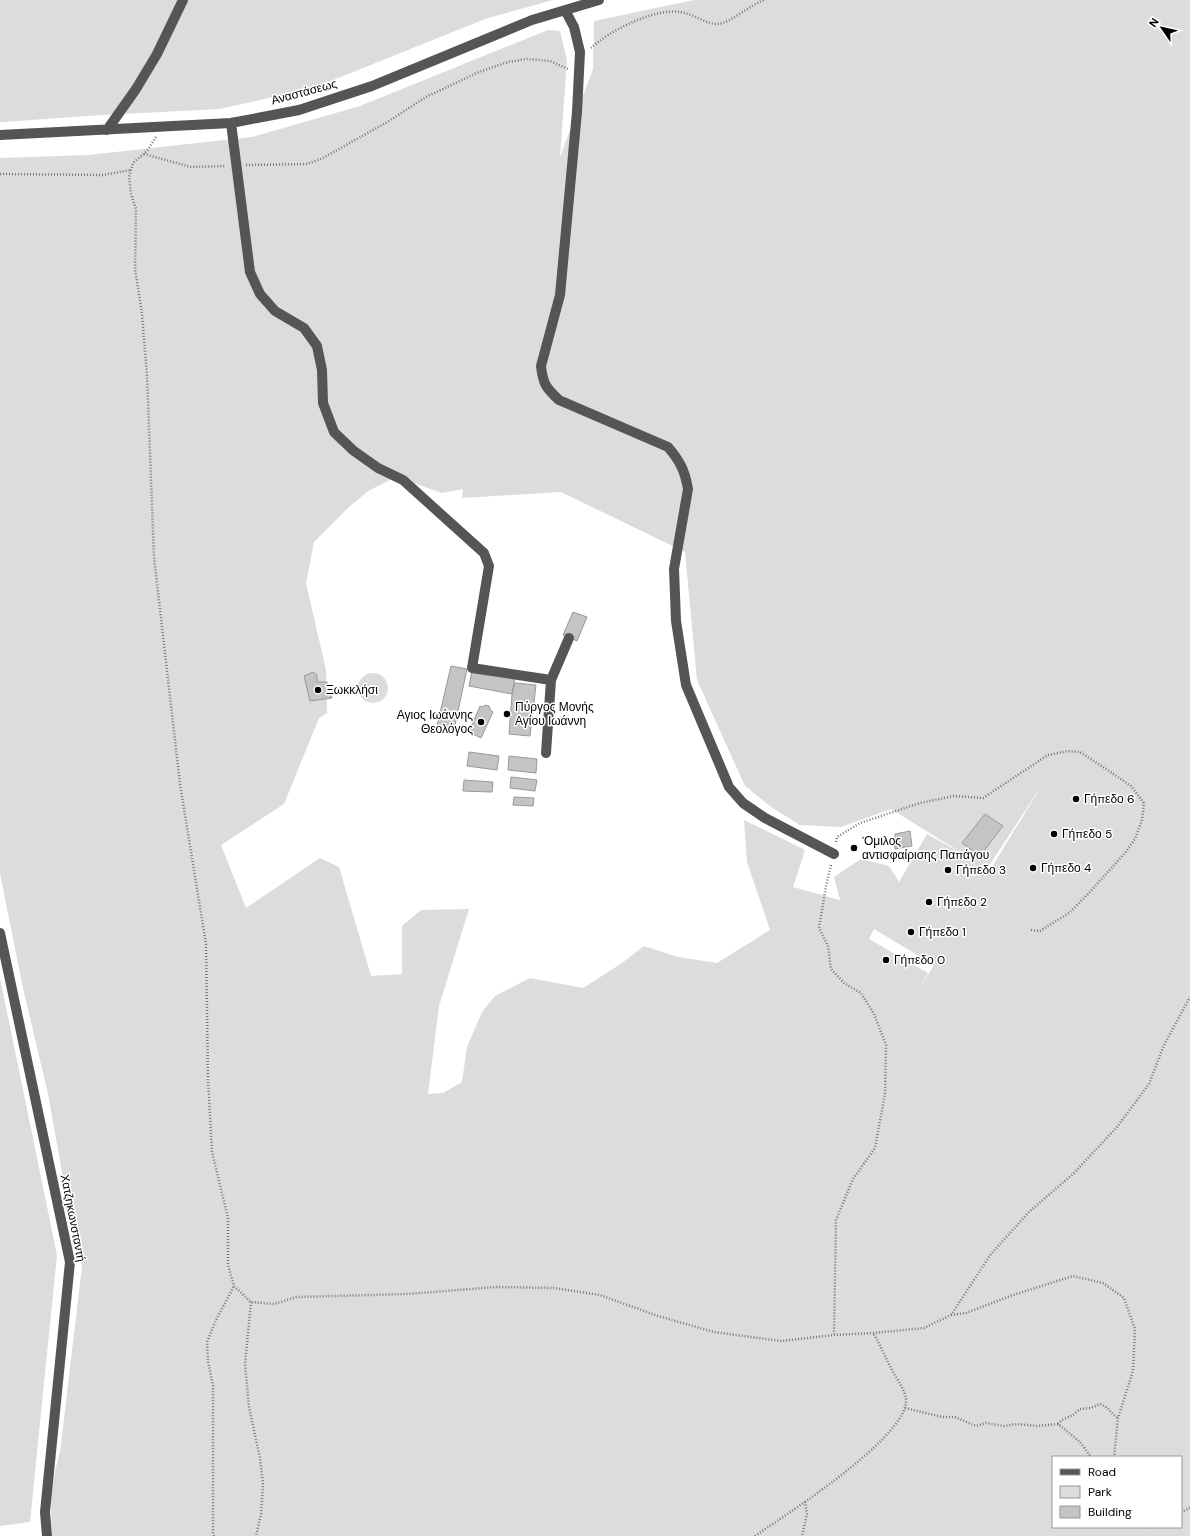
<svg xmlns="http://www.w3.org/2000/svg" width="1190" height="1536" font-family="'DM Sans',sans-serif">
	<rect width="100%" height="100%" fill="#fff"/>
	<path fill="#dcdcdc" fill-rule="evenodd" d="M0 0H553L485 19 316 87 220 109 102 115 3 122H0Z
		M694 0H1190V1536H52C50 1504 51 1483 60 1452L82 1267 67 1200 48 1094 23 988 0 874V158L88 155 252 137 360 106 548 30 560 31 567 60 560 157 593 69 594 21ZM396 477 442 493 463 489 462 498 561 492 685 552 697 680 745 786 771 807 800 825 841 827 891 809 965 855 927 834 899 882 889 866 861 859 834 877 840 900 793 887 805 850 744 820 747 862 770 930 717 963 678 957 644 946 622 963 583 988 530 978 495 996 482 1012 467 1047 462 1082 443 1093 428 1094 439 1006 469 909 421 910 402 926V974L371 976 339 867 320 858 246 908 221 845 284 804 319 718 327 713 326 670 306 583 314 542 348 508 368 491ZM1044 782 990 870 987 869ZM874 929 934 965 921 986 928 973 869 939ZM1053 1457H1181V1527H1053Z
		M358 688a15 15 0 1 1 30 0a15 15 0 1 1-30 0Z
		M0 978 57 1255 30 1522 0 1526Z"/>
	<path fill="#c4c4c4" stroke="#999" d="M573 612 587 617 577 641 563 635Z
		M451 666 467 669 454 730 437 726Z
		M472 671 515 678 512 694 469 686Z
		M313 672 317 675V682H327L332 698 310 701 304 676Z
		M515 683 536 685 530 736 509 734 512 694Z
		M485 705 489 706 491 711 493 712 481 738 469 732 480 706 483 707Z
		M469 752 499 756 497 770 467 766Z
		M509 756 537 759 536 773 508 770Z
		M511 777 537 780 535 791 510 788Z
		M464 780 493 782 492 792 463 791Z
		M514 797 534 798 533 806 513 805Z
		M985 814 1003 826 980 856 962 843Z
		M910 831 912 846 895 849V834Z"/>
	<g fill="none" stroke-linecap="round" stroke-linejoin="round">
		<path stroke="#777" stroke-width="2.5" stroke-dasharray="1 2" stroke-linecap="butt" d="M591 48C609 31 654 8 680 12 692 13 707 25 718 24 730 23 750 5 764 0
			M156 137 147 151 133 163 129 177 131 194 136 209 135 269 142 314 147 375 154 557 180 784 206 944 208 1079 212 1152 228 1218V1265L234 1286 251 1302 274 1304 297 1297 408 1294 496 1287 554 1288 600 1295 658 1316 714 1332 781 1341 834 1335 873 1333 924 1328 951 1315 991 1254 1029 1212 1074 1173 1117 1127 1149 1084 1164 1045 1190 997
			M144 154 191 167 225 166
			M246 165 307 164 323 158 389 121 426 97 479 72 508 62 527 59 550 61 568 69
			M0 174 103 175 131 170
			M836 842 837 837 860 823 920 803 954 796 983 798 1048 755 1068 751 1080 752 1103 767 1131 786 1144 803 1142 820 1135 839 1125 853 1088 894 1069 913 1040 931 1030 930
			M831 865 826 886 819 928 828 946 831 969 844 983 861 993 874 1014 886 1045 885 1094 875 1148 853 1179 836 1220 834 1334
			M251 1302 245 1364 249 1407 260 1458 263 1484 261 1514 256 1536
			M951 1315 966 1313 1013 1295 1073 1276 1103 1283 1124 1298 1135 1329 1133 1371 1118 1418 1114 1457
			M905 1408 942 1417H955L976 1426 986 1423 1004 1426 1017 1424 1037 1426 1058 1424 1080 1442 1091 1457
			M1058 1424 1062 1420 1073 1415 1080 1409 1091 1408 1100 1404C1109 1407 1111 1414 1118 1418
			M805 1502C828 1485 909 1429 906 1399 904 1387 895 1377 890 1366 884 1355 880 1344 873 1333
			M1181 1512 1190 1508
			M1141 1527 1143 1528 1145 1527
			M214 1536 213 1534V1386L208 1361 207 1342 216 1320 234 1286
			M755 1536 805 1502 807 1514 802 1536"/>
		<path stroke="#555" stroke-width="10" d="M565 10 574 27 580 52 577 112 560 295 541 366C543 384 546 388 559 400L668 447C680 461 685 471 688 489L674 569 676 621 686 685 729 787 743 803 765 818 834 854
			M231 123 250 272 260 294 275 311 304 328 317 346 322 370 323 403 334 432 354 451 378 468 403 480 484 553 489 566 472 668 551 680 569 638
			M107 130 136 89 157 54 183 0
			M0 135 231 123 299 110 372 86 532 20 599 0
			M546 753 551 680
			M0 933 70 1262 45 1512 47 1536"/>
	</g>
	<g fill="#000" stroke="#fff" stroke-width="1.5">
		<circle cx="318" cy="690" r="4"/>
		<circle cx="507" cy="714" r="4"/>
		<circle cx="481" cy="722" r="4"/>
		<circle cx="1076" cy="799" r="4"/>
		<circle cx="1054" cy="834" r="4"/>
		<circle cx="854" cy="848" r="4"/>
		<circle cx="1033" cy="868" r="4"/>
		<circle cx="948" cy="870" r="4"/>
		<circle cx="929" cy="902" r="4"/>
		<circle cx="911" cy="932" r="4"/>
		<circle cx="886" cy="960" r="4"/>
	</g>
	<g text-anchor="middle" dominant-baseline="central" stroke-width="3" stroke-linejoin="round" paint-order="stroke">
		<g font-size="12" fill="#000" stroke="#fff">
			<text transform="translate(304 92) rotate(-15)">Αναστάσεως</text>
			<text transform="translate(73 1218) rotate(79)">Χατζηκωνσταντή</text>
		</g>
		<g font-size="12" fill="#000" stroke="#fff" text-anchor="start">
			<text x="326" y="690">Ξωκκλήσι</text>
			<text x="515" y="707">Πύργος Μονής<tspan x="515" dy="14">Αγίου Ιωάννη</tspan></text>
			<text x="473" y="715" text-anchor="end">Αγιος Ιωάννης<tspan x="473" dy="14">Θεολόγος</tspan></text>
			<text x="1084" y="799">Γήπεδο 6</text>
			<text x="1062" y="834">Γήπεδο 5</text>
			<text x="862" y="841">'Ομιλος<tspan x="862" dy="14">αντισφαίρισης Παπάγου</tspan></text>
			<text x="1041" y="868">Γήπεδο 4</text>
			<text x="956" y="870">Γήπεδο 3</text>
			<text x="937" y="902">Γήπεδο 2</text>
			<text x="919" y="932">Γήπεδο 1</text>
			<text x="894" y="960">Γήπεδο 0</text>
		</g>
	</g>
	<rect x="1052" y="1456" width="130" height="72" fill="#ffffff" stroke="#999999"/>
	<rect x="1060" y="1469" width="20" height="6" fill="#555555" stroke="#999999"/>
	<text x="1088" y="1476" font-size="12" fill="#000000">Road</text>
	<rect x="1060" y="1486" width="20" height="12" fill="#dcdcdc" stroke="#999999"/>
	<text x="1088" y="1496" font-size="12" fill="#000000">Park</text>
	<rect x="1060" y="1506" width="20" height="12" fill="#c4c4c4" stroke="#999999"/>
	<text x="1088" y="1516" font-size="12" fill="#000000">Building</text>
	<g transform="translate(1162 28) rotate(304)" stroke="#ffffff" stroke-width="3" paint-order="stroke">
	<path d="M0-3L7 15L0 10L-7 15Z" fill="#000000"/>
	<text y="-6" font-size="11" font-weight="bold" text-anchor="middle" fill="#000000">N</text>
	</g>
</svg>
